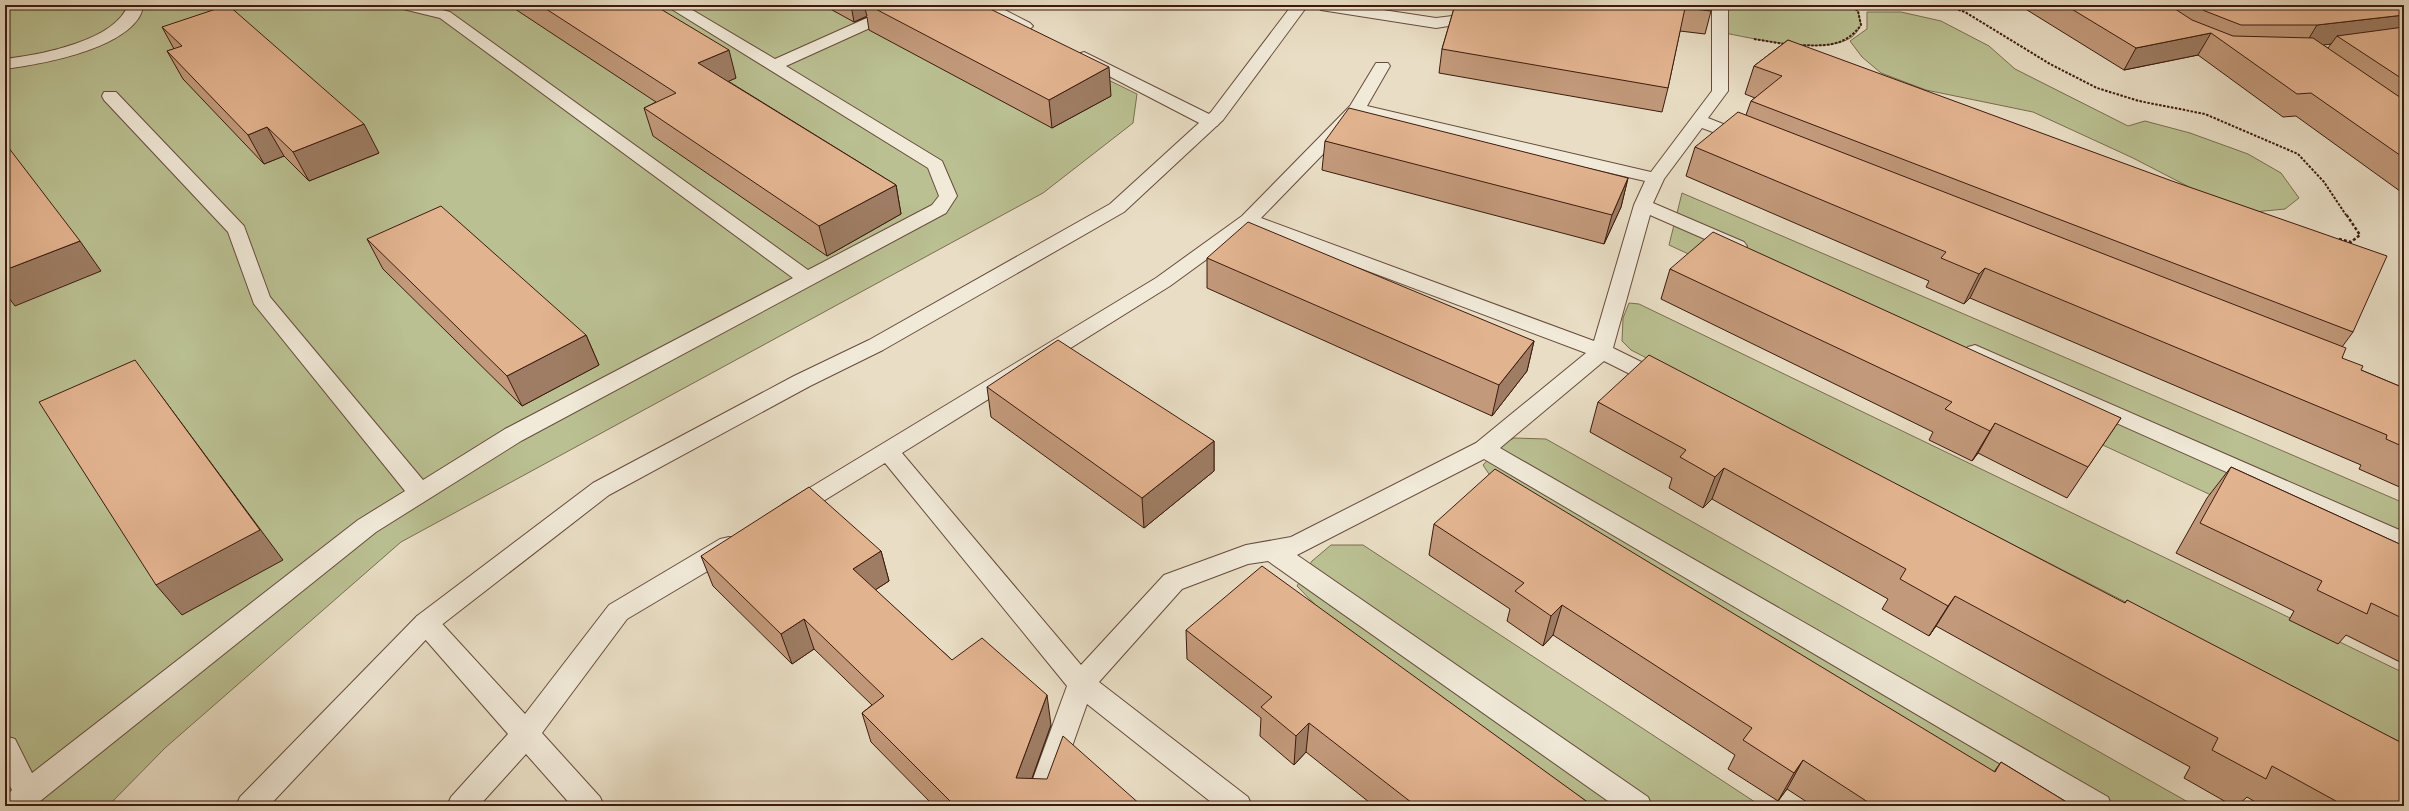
<svg xmlns="http://www.w3.org/2000/svg" width="2409" height="811" font-family="'IM FELL Double Pica',serif">
	<rect width="100%" height="100%" fill="#e9dec5"/>
	<filter id="stains"><feTurbulence type="fractalNoise" baseFrequency=".005" numOctaves="4"/><feColorMatrix values="0 0 0 0 .2 0 0 0 0 .09 0 0 0 0 .02 0 0 0 .5 -.17"/></filter>
	<radialGradient id="worn" r=".72"><stop offset=".6" stop-color="#630" stop-opacity="0"/><stop offset="1" stop-color="#630" stop-opacity=".3"/></radialGradient>
	<path fill="#bac092" stroke="#7b6d50" d="M5 5H955L1137 94 1133 123 1043 193 401 542 165 748 108 806H5Z
		M1720 5H1850L1858 11 1861 25C1859 29 1855 35 1852 37 1825 56 1751 38 1720 32Z
		M1867 12H1901L1941 21 1989 46 2015 69 2128 126 2145 121 2190 133 2248 154 2281 173 2299 198 2285 209 2254 212 2220 203 2133 158 2033 112 1926 90 1881 73 1862 57 1850 41 1867 29Z
		M1682 193 2404 503V584L1669 245Z
		M1629 303 1639 304 2404 673V744L1631 350 1622 341 1623 318Z
		M1514 438 1546 439 2195 806H2030L1499 489 1483 465 1501 445Z
		M1331 545H1363L1761 806H1593L1326 616 1297 586 1312 561Z"/>
	<g fill="none" stroke-linecap="round" stroke-linejoin="round">
		<g stroke="#674b3c" stroke-width="2">
			<path id="lane" d="M128 5H144C142 10 141 15 138 19 115 51 42 64 5 69V59C40 55 115 41 128 5Z
				M396 5H423L450 12 808 270 932 205 939 196 928 168 665 5H684L775 59 896 5H917L914 8 786 66 942 161 957 196 946 213 521 441 376 532 34 806H5V797L12 790 5 776V736L15 739 32 773 358 520 405 491 254 304 228 232 104 100 102 96 104 92H116L244 226 270 297 423 480 505 429 793 278 440 18 399 8Z
				M975 5H995L1030 23 1033 26 1030 29H1020L978 8Z
				M1313 5H1350L1436 18 1477 13 1487 5H1504L1486 20 1436 28 1321 10Z
				M1712 5H1728V91L1708 118 1751 135 1754 139 1751 143 1745 144 1702 128 1664 179 1653 203 1744 242 1747 246 1744 250 1737 252 1730 250 1650 215 1613 348 1670 376 1673 381 1670 386 1662 388 1654 386 1604 361 1500 448 2108 797 2112 806H2072L1484 459 1297 555 1648 797 1652 806H1615L1268 561 1248 564 1182 589 1099 682 1248 797 1252 806H1216L1087 704 1051 806H1023L1067 686 885 463 799 516 791 519 783 516 779 510 783 504 1156 278 1242 216 1350 106 1376 63H1388L1390 66 1367 106 1651 172 1712 91ZM1361 115 1645 181 1634 205 1594 341 1261 218ZM1251 227 1586 353 1476 443 1291 537 1246 545 1164 575 1081 665 902 453 1170 286Z
				M1084 52 1217 118 1220 122 1217 126H1205L1078 60 1076 57 1078 54Z
				M1975 345 2404 532V551L1968 357 1964 352 1968 347Z
				M729 537 738 539 741 546 738 553 627 619 542 733 600 797 604 806H572L526 754 479 806H447L451 797 508 734 417 630 413 623 417 616 426 613 435 616 525 714 609 605 720 539Z"/>
		</g>
		<g stroke="#674b3c" stroke-width="2">
			<path id="street" d="M1292 5H1308L1223 120 1124 212 883 350 810 386 609 495 435 630 269 806H236L240 797 417 616 593 483 794 376 869 340 1110 204 1211 112Z"/>
		</g>
		<path stroke="#3c1a0e" stroke-width="2" stroke-dasharray="2.5 1.5" stroke-linecap="butt" d="M1943 5 1965 12 2050 64 2097 88 2139 101 2205 114 2298 154 2324 182 2346 215
			M1754 39 1784 44
			M1799 45C1825 46 1845 47 1861 25L1858 11 1850 5"/>
		<path stroke="#3c1a0e" stroke-width="2.5" stroke-dasharray="3 2" stroke-linecap="butt" d="M2339 239 2351 242 2360 235 2346 214"/>
		<use href="#lane" fill="#f1ead9" fill-rule="evenodd"/>
		<use href="#street" fill="#f1ead9" fill-rule="evenodd"/>
	</g>
	<path fill="#c29a7b" stroke="#3c1a0e" fill-rule="evenodd" d="M509 5H654L736 78 728 81 896 185 901 214 827 256 653 136 644 108 656 102Z
		M823 5H982L1111 96 1052 128 869 30 867 17 854 22Z
		M1455 5H1711V11L1705 34 1680 31 1668 88 1662 112 1439 73 1442 49Z
		M2019 5H2404V194L2296 116 2283 117 2198 55 2124 70ZM2327 44H2331L2328 48 2323 45Z
		M162 27 379 153 309 181 284 156 264 164 183 79 167 51 174 49Z
		M1788 40 2353 332 2342 347V358L2361 370 2404 388V489L2359 469 2361 465 1970 298 1964 304 1926 287 1929 281 1686 176 1695 147 1746 115 1751 101 1755 98 1745 94 1754 66Z
		M1325 141 1628 178 1621 207 1604 244 1322 170Z
		M367 239 586 335 599 365 522 406 383 269Z
		M1207 258 1534 341 1527 371 1492 416 1207 288Z
		M1670 269 2121 418 2067 498 1978 453 1972 461 1929 440 1933 432 1661 299Z
		M987 387 1214 441V471L1144 528 991 417Z
		M1598 402 2125 603 2127 600 2404 806H2262L2247 797 2237 806H2233L2184 778 2190 767 1936 626 1929 636 1882 609 1888 599 1712 499 1703 508 1669 488 1672 478 1590 432Z
		M2231 467 2404 546V664L2346 635 2338 644 2289 620 2294 611 2176 553 2207 498Z
		M1434 524 1994 772 2001 762 2073 806H1813L1787 789 1778 801 1728 769 1735 755 1553 635 1543 646 1507 621 1510 609 1429 555Z
		M881 551 889 581 875 590 952 660 1051 725 1032 779 1142 806H934L871 742 862 713 872 705 814 649 792 664 713 586 701 556Z
		M1186 630 1593 806H1374L1306 752 1294 765 1260 736 1261 718 1187 659Z"/>
	<path fill="#9e7d64" stroke="#3c1a0e" d="M851 5H864L867 16 854 22Z
		M2404 15V35L2337 36 2331 44 2303 48 2317 25Z
		M2211 33 2198 55 2124 70 2136 48Z
		M729 50 736 78 707 91 698 63Z
		M1109 67 1111 96 1052 128 1049 100Z
		M364 124 379 153 309 181 293 152Z
		M267 127 284 156 264 164 248 135Z
		M1628 178 1621 207 1604 244 1612 215Z
		M896 185 901 214 827 256 819 226Z
		M80 241 101 271 15 306 5 293V270Z
		M1985 268 1970 298 1964 304 1979 274Z
		M586 335 599 365 522 406 507 376Z
		M1534 341 1527 371 1492 416 1499 385Z
		M157 390 283 560 182 615 156 585Z
		M1995 423 1978 453 1972 461 1990 431Z
		M1214 441V471L1144 528 1142 498Z
		M1724 468 1712 499 1703 508 1715 477Z
		M881 551 889 581 861 599 853 569Z
		M1955 596 1936 626 1929 636 1948 606Z
		M1562 605 1553 635 1543 646 1551 616Z
		M804 619 814 649 792 664 781 634Z
		M1047 695 1051 725 1022 806 1016 778Z
		M1309 723 1306 752 1294 765 1296 736Z
		M1803 760 1787 789 1778 801 1794 773Z"/>
	<path fill="#e2b38f" stroke="#3c1a0e" d="M228 5 364 124 293 152 267 127 248 135 167 51 182 46 162 27Z
		M540 5H654L729 50 698 63 896 185 819 226 644 108 676 93Z
		M868 5H982L1109 67 1049 100Z
		M1455 5H1711V11L1685 8 1668 88 1442 49Z
		M2065 5H2169L2192 20 2233 36 2313 38 2404 100V158L2311 93 2297 94 2211 33 2136 48Z
		M2194 5H2404V15L2317 25H2241L2205 11Z
		M2404 27V80L2337 36Z
		M1788 40 2172 181 2387 256 2353 332 1751 101 1782 76 1754 66Z
		M1349 108 1628 178 1612 215 1325 141Z
		M1738 112 2346 348 2342 358 2363 366 2361 370 2404 388V447L2386 439 2387 435 1985 268 1979 274 1941 258 1946 252 1695 147Z
		M5 143 80 241 5 270Z
		M441 206 586 335 507 376 367 239Z
		M1248 222 1534 341 1499 385 1207 258Z
		M1713 232 2121 418 2088 467 1995 423 1990 431 1945 409 1952 402 1670 269Z
		M1058 340 1214 441 1142 498 987 387Z
		M1649 355 2125 603 2127 600 2404 744V806H2345L2272 766 2266 779 2212 750 2218 738 1955 596 1948 606 1900 579 1906 569 1724 468 1715 477 1680 457 1686 450 1598 402Z
		M135 360 260 530 156 585 39 402Z
		M2231 467 2404 546V619L2371 603 2367 614 2317 590 2322 581 2200 523Z
		M1495 469 1995 772 2001 762 2073 806H1874L1803 760 1794 773 1743 740 1752 728 1562 605 1551 616 1515 591 1524 583 1434 524Z
		M809 487 881 551 853 569 952 660 982 638 1047 695 1016 778 1047 779 1063 736 1142 806H955L862 713 884 696 804 619 781 634 701 556Z
		M1262 566 1593 806H1416L1309 723 1296 736 1261 707 1272 697 1186 630Z"/>
	<rect width="2409" height="811" fill="none" stroke="#e9dec5" stroke-width="20"/>
	<rect x="6" y="6" width="2397" height="799" fill="none" stroke="#3c1a0e" stroke-width="2"/>
	<rect x="10" y="10" width="2389" height="791" fill="none" stroke="#3c1a0e"/>
	<rect width="100%" height="100%" filter="url(#stains)"/>
	<rect width="100%" height="100%" fill="url(#worn)"/>
</svg>
